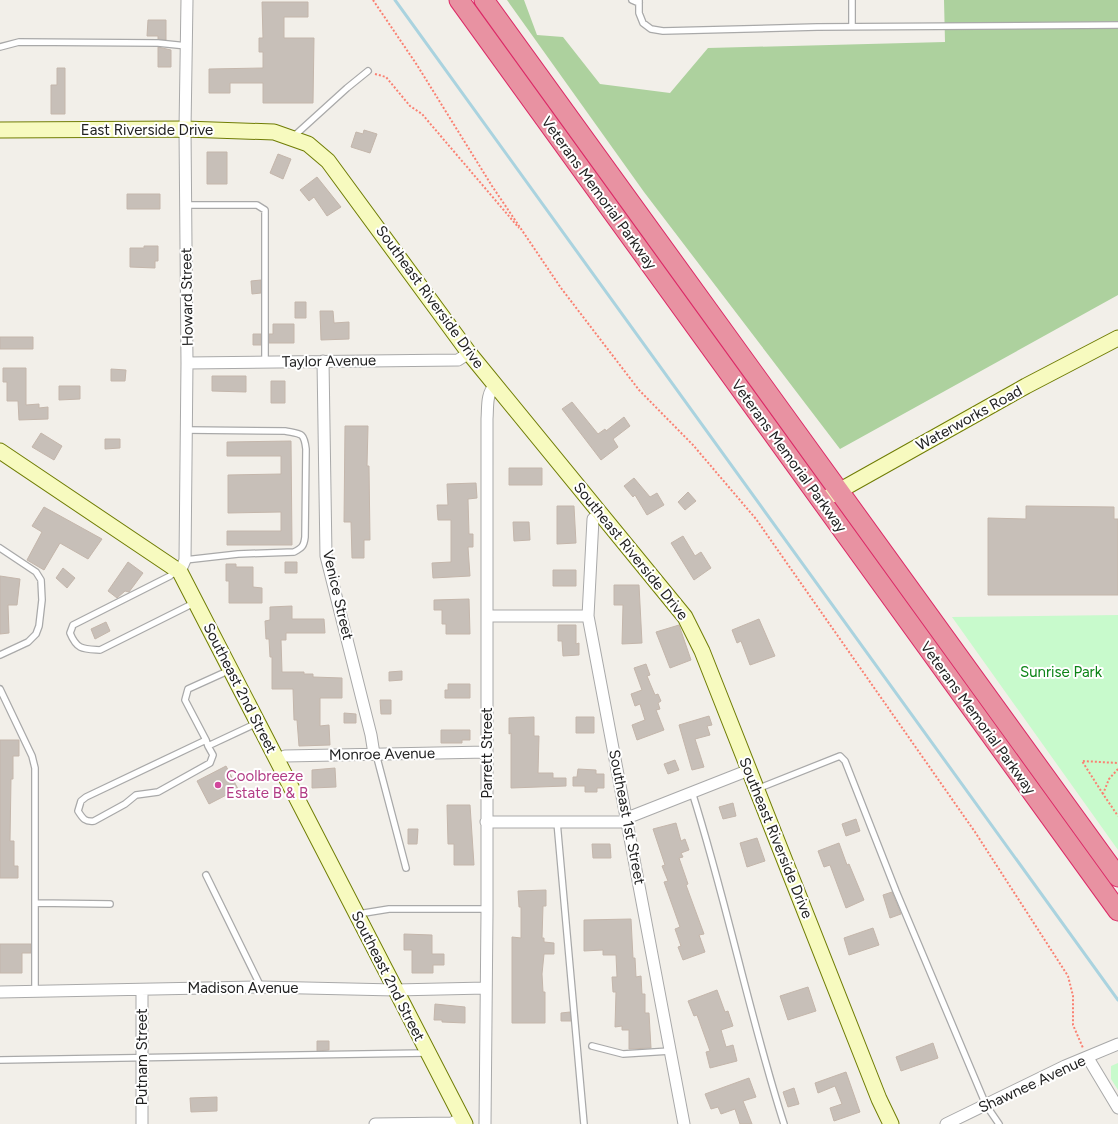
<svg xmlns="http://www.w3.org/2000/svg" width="1118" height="1124" font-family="Figtree,sans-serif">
	<rect width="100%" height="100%" fill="#f2efe9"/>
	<path fill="#add19e" d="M507 0H524L537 35 563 37 600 84 670 93 708 48 945 42 944 0H1118V295L840 449 644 192Z"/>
	<path fill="#c8facc" d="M1118 615V850L952 617Z
		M1118 1063V1090L1111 1079V1066Z"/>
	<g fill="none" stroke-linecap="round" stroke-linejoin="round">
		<path stroke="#aad3df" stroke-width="3" d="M395 0 1118 1000"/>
	</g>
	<path fill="#c7bfb8" stroke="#c4b6ab" d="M262 2H308V17H284V38H314L313 103H263V83H230V93H209V69L263 68V52H259V38H263Z
		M148 20H166V40L158 39V36H147Z
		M158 47 171 50V67H158Z
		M57 68H65V114H51V85H57Z
		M364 130 377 134 370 153 351 147 356 132 363 134Z
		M207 152H227V184H207Z
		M278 154 291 159 283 179 270 173Z
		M317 177 341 207 327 216 314 197 309 201 300 190Z
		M127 194H160V209H127Z
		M144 246H158V261H155V268L130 267V248H144Z
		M261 280V293L252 294 251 281Z
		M295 302H306V318H295Z
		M320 311H333L334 323 349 322V339L321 340Z
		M273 324H294V343H269V334H273Z
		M253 334H261V345H253Z
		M0 337H33V349H0Z
		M3 368H26V405L39 404V408L48 407V419L19 420 18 401H7V382H3Z
		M111 369 126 370 125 381H111Z
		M212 376H246V392L212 391Z
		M271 381H285V403H271Z
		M59 386H80V399L59 400Z
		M572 402 598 434 605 429 606 431 624 417 630 426 613 439 618 447 601 460 562 409Z
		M345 426H368L367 466H369L370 540H364V558H352L351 522H344Z
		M41 433 62 446 54 460 32 447Z
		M105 439H120V448L105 449Z
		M291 441 292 545H227V531H281V512L228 513V475L281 474V456H227V442Z
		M509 468H542V485H509Z
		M634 478 650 497 657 493 664 505 647 515 635 495 633 497 624 486Z
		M476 483 477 498 468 499 469 534H473V547H468L470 576 433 578 432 563 451 562V520H438L437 505H448L447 484Z
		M688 492 696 501 685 510 678 502Z
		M557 506H574L576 543 557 544Z
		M1026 506 1114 507V519H1118V595H988V518L1026 519Z
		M44 507 102 539 88 559 60 543 44 570 27 560 42 532 32 526Z
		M513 522H529L530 540 514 541Z
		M683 536 695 556 701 552 711 568 694 580 671 543Z
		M128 562 143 573 129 592 125 591 117 598 108 591Z
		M285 562H297V573H285Z
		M226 564H236V567H253V587L262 588V603H229V581H226Z
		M63 568 75 578 67 588 56 578Z
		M553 570H576V586H553Z
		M0 576 20 579 17 605H8L9 633 0 634Z
		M614 585H639L642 643 622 644 623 605H614Z
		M469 599 470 634H446V624H442V610H434V600Z
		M292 606V619H324L325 633H286V640H281L282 672H304V674H313V677L342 678V698H320V726L329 725 330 745 299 746 297 720H294L293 689H272V657H270L269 639H266L265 621 270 620V607Z
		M759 619 775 656 750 665 741 641 737 643 732 630Z
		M106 622 110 631 95 639 91 629Z
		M558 625H576V644L579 643V655L563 656 562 641H558Z
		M679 625 691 660 670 668 656 632Z
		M646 664 650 675 647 676 655 695 658 694 661 701 658 703 660 709 656 710 664 730 637 740 632 725 645 720 640 704 635 706 631 694 642 690 634 668Z
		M402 671V680L389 681V672Z
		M448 684H470V698H445V690H448Z
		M380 700H391V714H381Z
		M344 713 356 714V723H344Z
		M709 716 712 725 707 726 710 735 695 739 704 767 692 770 679 725Z
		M534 717V736H539L538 773H553V778H566V786L511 788V733L509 734V718Z
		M576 717H594V733H576Z
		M441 730H470V740H462V743H441Z
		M0 740H19V756H13V779H11L10 841H14V866H18V878H0Z
		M675 760 679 770 668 774 664 764Z
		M226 766 238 789 209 804 197 781Z
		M335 768 336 787 312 788V770Z
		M578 769 596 770V774H604V788H597V792H585V786H573V777H577Z
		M733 803 736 816 723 819 719 807Z
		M447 805H470L474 865H454V844H448Z
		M856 819 860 831 846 836 842 824Z
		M676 823 681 841 685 839 689 850 681 853 683 857 679 858 688 884 686 885 704 934 699 935 705 952 683 960 678 947 681 946 675 929 680 927 664 882 668 881 662 866 665 865 653 829Z
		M408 829H418L417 844H408Z
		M757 838 765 861 747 867 740 843Z
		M839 843 847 865 849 864 864 900 846 908 830 865 824 867 818 851Z
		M592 844H610L611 858H593Z
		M546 890V906H543L542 938H544V942L554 943V954H544L542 974 543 992H545V1023H512V937L521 938V907H519L518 891Z
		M892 892 901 914 890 918 883 895Z
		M631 919 633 958H635L636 977 641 976 642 994H645V1013H649L651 1048 629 1049V1030H622V1026L615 1027 616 992H613L612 977H617L616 955H603V950L584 951V920Z
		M873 928 879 945 849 955 844 938Z
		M404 934 432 935V954H444V965H433V973H412V950H404Z
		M0 944H31V953H22V973H0Z
		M808 987 816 1011 788 1020 780 996Z
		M717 990 725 1012 728 1011 733 1026 721 1030 726 1047 733 1045 737 1061 710 1068 706 1052 710 1051 697 1015 694 1016 688 1001Z
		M435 1004 465 1007V1023L442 1022V1020H434Z
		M570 1012 571 1021H561V1013Z
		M317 1041H329V1050L317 1051Z
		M933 1043 938 1058 901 1071 896 1057Z
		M846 1072 860 1112 834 1121 830 1108 842 1104 835 1086 818 1093 815 1083Z
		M749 1078 756 1097 743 1101 752 1124H740L735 1109 721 1114 718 1107 711 1109 705 1094Z
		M794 1088 799 1104 788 1107 783 1092Z
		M217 1097V1111L191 1112 190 1098Z"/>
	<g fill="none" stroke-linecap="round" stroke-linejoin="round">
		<g stroke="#a9a9a9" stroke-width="8">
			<path id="lane" d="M632 0 639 3
				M639 0V13L643 23 651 29 663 31 817 27 1118 25
				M852 0V27
				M0 47 19 42 158 43 187 46
				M293 137 347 88 368 71
				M186 205H257L265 210V362
				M0 548 36 572 41 580 42 600 39 626 36 634 28 642 0 655
				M185 560 238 554 294 552C302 548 304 546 305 537L306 449C304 432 301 434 285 431L187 430
				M176 570 170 576 73 625 70 633C77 650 83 649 100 650L194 603
				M230 670 188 689 185 700 206 740 208 746 257 723
				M0 689 32 756 35 768V991
				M206 740 86 797 81 801 78 811C83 819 85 822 94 821L125 804 136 795 158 792 210 763 213 755 208 746
				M376 754 406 868
				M757 789 840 756 845 761 896 891 986 1105 999 1124
				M692 792C727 902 749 1015 784 1124
				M557 822 584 1124
				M206 875 261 987
				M35 903 110 904
				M358 914 389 909H487
				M592 1046 623 1054 670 1051
				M0 1060 426 1053"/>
		</g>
		<g stroke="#a9a9a9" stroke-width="13">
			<path id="street" d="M323 361 326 556 371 735 374 754
				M187 363 458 360 469 353
				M600 513 593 519 588 616 684 1124
				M180 572 185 560 187 363 185 129 187 0
				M488 616H588
				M277 760 285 756 487 752
				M627 818 749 770
				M486 822H628
				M0 992 261 987 395 990 486 988
				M1088 1058 1118 1108
				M142 1124V990
				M375 1124 452 1123 462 1118
				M485 1124 487 913V419C488 407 486 394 495 385
				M946 1124 1065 1066 1118 1044"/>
		</g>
		<g stroke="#707d05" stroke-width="17">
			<path id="secondary" d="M0 130 185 129 274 132 308 144 328 161 469 353 685 617 702 651 879 1099 891 1124
				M0 451 180 572 465 1124
				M821 501 1026 386 1118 338"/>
		</g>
		<g stroke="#dc2a67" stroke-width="21">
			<path id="highway" d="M459 0 1118 911
				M484 0 1118 877"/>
		</g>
		<path stroke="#fa8072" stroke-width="2" stroke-dasharray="2 2" stroke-linecap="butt" d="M373 0 417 65 492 186 561 288 639 390 693 445 756 519 975 832 1068 976 1073 996V1025L1083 1048
			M375 74 386 77 410 106 422 114 519 228
			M1118 769 1109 779 1103 794 1118 816
			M1103 794 1082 761 1118 763"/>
		<use href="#lane" stroke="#fff" stroke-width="5.5"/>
		<use href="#street" stroke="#fff" stroke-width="11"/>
		<use href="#secondary" stroke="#f7fabf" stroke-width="15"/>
		<use href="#highway" stroke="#e892a2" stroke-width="19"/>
	</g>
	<circle fill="#d1479c" stroke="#fff" stroke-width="1.5" cx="218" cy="785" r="4"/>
	<g text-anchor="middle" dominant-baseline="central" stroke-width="4" stroke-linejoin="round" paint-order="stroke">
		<g font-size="15" fill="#222" stroke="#fff">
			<text x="147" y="130">East Riverside Drive</text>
			<text transform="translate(599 193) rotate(54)">Veterans Memorial Parkway</text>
			<text transform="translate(187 297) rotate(-91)">Howard Street</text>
			<text transform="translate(430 297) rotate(54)">Southeast Riverside Drive</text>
			<text transform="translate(329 361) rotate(-1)">Taylor Avenue</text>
			<text transform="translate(969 418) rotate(-29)">Waterworks Road</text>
			<text transform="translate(789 456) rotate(54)">Veterans Memorial Parkway</text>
			<text transform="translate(631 551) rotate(51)">Southeast Riverside Drive</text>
			<text transform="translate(338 595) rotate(77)">Venice Street</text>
			<text transform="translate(240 688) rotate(63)">Southeast 2nd Street</text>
			<text transform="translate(978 718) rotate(54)">Veterans Memorial Parkway</text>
			<text transform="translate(487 753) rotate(-90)">Parrett Street</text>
			<text transform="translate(382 754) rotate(-1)">Monroe Avenue</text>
			<text transform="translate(627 817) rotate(79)">Southeast 1st Street</text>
			<text transform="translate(776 838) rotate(68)">Southeast Riverside Drive</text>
			<text transform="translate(388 976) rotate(63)">Southeast 2nd Street</text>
			<text x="243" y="988">Madison Avenue</text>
			<text transform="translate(142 1057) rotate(-90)">Putnam Street</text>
			<text transform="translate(1032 1084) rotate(-25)">Shawnee Avenue</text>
		</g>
		<g font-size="15" fill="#0c8416" stroke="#fff">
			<text x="1061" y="672">Sunrise Park</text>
		</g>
		<g font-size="15" fill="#b23c85" stroke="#fff" text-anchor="start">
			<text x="226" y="776">Coolbreeze<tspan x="226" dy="17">Estate B &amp; B</tspan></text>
		</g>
	</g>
</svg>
